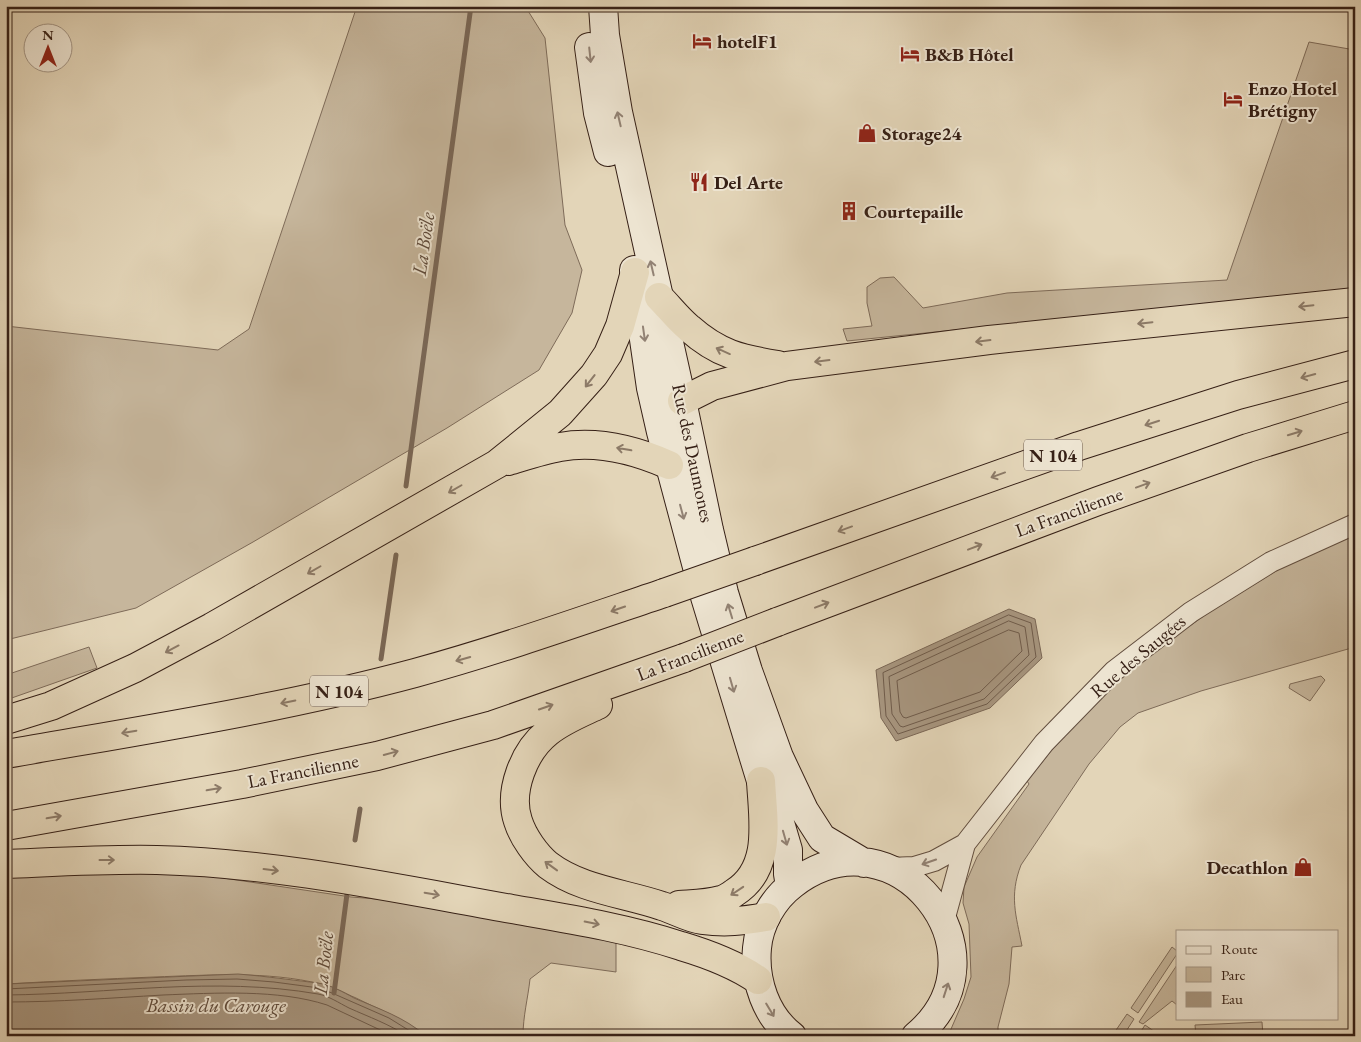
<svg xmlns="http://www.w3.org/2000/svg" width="1361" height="1042" font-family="'EB Garamond',serif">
	<rect width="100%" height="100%" fill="#e3d5b8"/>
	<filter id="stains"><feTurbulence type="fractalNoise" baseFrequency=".004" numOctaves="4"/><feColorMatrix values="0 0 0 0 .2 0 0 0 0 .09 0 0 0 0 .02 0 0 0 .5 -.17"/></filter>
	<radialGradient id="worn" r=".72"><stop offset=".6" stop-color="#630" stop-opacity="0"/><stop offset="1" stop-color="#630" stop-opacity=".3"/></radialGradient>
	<path fill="#c6b69c" stroke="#7e6b59" d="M357 6H525L545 38 565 225 582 270 572 313 539 370 447 428 253 542 136 608 6 640V326L218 350 249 329Z
		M1309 42 1355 50V289L847 341 843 329 872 326 867 303V287L880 278 894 277 923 308 1007 293 1227 280Z
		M1355 532V647L1201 691 1138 713 1120 727 1089 764 1021 865C1009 896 1016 915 1022 946L1012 947 1009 984 998 1027V1036H948L964 999 971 977 969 924 963 903 964 887 977 857 1029 784 1027 781 1052 750 1078 721 1124 676 1155 650 1211 611 1289 563Z
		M89 647 97 668 6 700V675Z
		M1321 676 1325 680 1310 701 1289 688 1290 684Z
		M20 865 203 875 351 897 404 901 616 937V972L551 963 530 979C528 998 523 1016 523 1036H426C404 1019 380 1010 356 998 344 993 333 986 321 984 267 971 210 975 154 977 105 979 56 981 6 984V878Z
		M1172 947 1177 951V954L1138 1013 1131 1008Z
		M1177 965V1005L1172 1001 1143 1024 1139 1022Z
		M1127 1014 1134 1019 1123 1036H1112Z
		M1262 1022 1263 1036H1196L1195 1025Z
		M1145 1025 1161 1036H1138Z"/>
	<path fill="#a89781" stroke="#7a6756" d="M1009 609 1035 619 1042 658 990 708 896 741 881 718 876 670Z
		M238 974C265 976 291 980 318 983 331 985 343 992 354 998 379 1009 404 1017 426 1036H6V984Z"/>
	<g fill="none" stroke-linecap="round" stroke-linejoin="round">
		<path stroke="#6f5c4c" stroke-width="1" d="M1009 615 1031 623 1036 657 987 704 898 734 886 716 883 673Z
			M1009 621 1025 627 1029 655 984 699 903 727 900 726 892 714 889 677Z
			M1009 630 1019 633 1022 651 980 692 906 718 903 717 900 712 897 681Z
			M6 989 186 980 237 979 274 982 319 988 332 993 389 1018 418 1036
			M6 995C110 994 215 976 318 994 329 996 339 1003 349 1008 369 1017 389 1024 407 1036
			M6 1002C58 1002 111 998 163 995 215 993 278 989 327 1005L393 1036"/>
		<path stroke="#7a6756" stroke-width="5" d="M406 486 471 6
			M381 659 396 555
			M355 840 360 809
			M334 993 347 894"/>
		<g stroke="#614d3e" stroke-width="22">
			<path id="minor" d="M888 868 914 867 934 861 965 844
				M944 921 965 844 1044 743 1114 671 1191 612 1271 562 1355 524"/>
		</g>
		<g stroke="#362016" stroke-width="30">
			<path id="secondary" d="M603 6 605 35 618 112 682 401 709 530 724 593 748 671 779 757 804 810 822 838 864 863
				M589 47 598 113 608 152
				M634 270 651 388 661 432 705 597 761 781 778 816 788 850V874L790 886
				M792 1036C766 1016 754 981 757 948 759 924 773 899 793 884 895 805 1014 954 916 1036"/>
		</g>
		<g stroke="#362016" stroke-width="30">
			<path id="trunk" d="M659 297C669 307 678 319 689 328 718 354 741 359 778 365
				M682 401 712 386 787 366 989 340 1355 302
				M508 461C525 456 543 450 560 447 598 440 635 450 669 465
				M755 561 1079 446 1238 395 1355 364
				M777 622 1098 501 1248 448 1355 415
				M598 705C581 713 563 720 548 732 524 751 508 791 518 821 523 837 536 855 548 865 581 890 624 893 662 906 675 910 688 918 702 920 726 923 742 921 766 917
				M6 720 51 706 135 668 212 627 497 464 560 413 594 375 608 354 620 326 635 272
				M6 754C143 730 281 709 415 673 499 650 581 621 664 593
				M6 826 242 784 377 756 493 725 684 658
				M6 864C56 862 106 859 157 860 276 863 394 888 512 909 569 919 626 928 681 946 708 954 735 964 758 980
				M679 905C693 904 707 904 721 900 725 899 730 896 734 893 773 869 763 820 761 781"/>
		</g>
		<use href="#minor" stroke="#ede4d1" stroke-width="20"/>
		<use href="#secondary" stroke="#ede4d1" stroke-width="28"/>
		<use href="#trunk" stroke="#e3d5b8" stroke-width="28"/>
		<g stroke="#362016" stroke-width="30" stroke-linecap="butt">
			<path id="trunk-bridge" d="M664 593 755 561
				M684 658 777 622"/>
		</g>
		<use href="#trunk-bridge" stroke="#e3d5b8" stroke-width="28"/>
	</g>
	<defs><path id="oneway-shaft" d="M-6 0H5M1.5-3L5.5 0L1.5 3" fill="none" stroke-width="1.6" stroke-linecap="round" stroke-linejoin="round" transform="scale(1.25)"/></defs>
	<g stroke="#928274">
		<use href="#oneway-shaft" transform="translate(590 55) rotate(84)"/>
		<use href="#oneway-shaft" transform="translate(619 119) rotate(-103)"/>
		<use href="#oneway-shaft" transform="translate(652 268) rotate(-103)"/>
		<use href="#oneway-shaft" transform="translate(644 334) rotate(82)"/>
		<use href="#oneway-shaft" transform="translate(682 512) rotate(75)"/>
		<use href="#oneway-shaft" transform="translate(730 611) rotate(-107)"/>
		<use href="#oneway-shaft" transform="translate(732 685) rotate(74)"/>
		<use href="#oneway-shaft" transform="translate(785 838) rotate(74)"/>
		<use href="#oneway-shaft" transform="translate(929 862) rotate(161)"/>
		<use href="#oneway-shaft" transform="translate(946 990) rotate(-72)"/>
		<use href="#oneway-shaft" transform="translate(770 1010) rotate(59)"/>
	</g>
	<g stroke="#8c7a67">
		<use href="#oneway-shaft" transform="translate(1306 306) rotate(174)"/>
		<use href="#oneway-shaft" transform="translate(1145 323) rotate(174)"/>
		<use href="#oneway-shaft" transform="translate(983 341) rotate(173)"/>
		<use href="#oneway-shaft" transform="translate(723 351) rotate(-156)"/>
		<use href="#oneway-shaft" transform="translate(822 361) rotate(173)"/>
		<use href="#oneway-shaft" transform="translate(1308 376) rotate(165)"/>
		<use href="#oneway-shaft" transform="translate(590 381) rotate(128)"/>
		<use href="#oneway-shaft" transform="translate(1152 423) rotate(162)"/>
		<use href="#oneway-shaft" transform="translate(1295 433) rotate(-17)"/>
		<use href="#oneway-shaft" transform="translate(624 449) rotate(-170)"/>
		<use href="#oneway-shaft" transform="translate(998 475) rotate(160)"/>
		<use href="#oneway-shaft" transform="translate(1143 485) rotate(-20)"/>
		<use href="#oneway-shaft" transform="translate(455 489) rotate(150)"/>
		<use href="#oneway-shaft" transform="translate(845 529) rotate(160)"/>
		<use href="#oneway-shaft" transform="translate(975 547) rotate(-21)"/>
		<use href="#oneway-shaft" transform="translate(314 570) rotate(150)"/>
		<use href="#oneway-shaft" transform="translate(822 605) rotate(-21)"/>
		<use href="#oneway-shaft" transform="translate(618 609) rotate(161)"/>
		<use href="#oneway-shaft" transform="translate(172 649) rotate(152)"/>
		<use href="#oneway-shaft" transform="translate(463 659) rotate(164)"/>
		<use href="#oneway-shaft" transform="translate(288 702) rotate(168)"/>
		<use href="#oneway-shaft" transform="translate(546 707) rotate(-19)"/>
		<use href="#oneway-shaft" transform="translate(129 732) rotate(170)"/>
		<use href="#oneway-shaft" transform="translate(391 753) rotate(-15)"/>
		<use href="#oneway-shaft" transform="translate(214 789) rotate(-10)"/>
		<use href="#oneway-shaft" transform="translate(54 817) rotate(-10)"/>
		<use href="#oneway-shaft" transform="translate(107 860)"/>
		<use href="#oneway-shaft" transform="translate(551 866) rotate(-144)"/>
		<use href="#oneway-shaft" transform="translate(271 870) rotate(7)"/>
		<use href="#oneway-shaft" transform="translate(737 891) rotate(146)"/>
		<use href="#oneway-shaft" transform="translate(432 894) rotate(10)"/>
		<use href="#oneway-shaft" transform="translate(592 923) rotate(11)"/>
	</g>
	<defs>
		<g id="hotel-bare" transform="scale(1.5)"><path d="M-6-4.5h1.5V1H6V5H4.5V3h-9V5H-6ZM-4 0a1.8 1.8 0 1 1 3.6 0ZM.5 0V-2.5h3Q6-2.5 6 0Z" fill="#8f2418" stroke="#ede4d1" stroke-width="2.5" paint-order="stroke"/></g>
		<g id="shop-bare" transform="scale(1.5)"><path d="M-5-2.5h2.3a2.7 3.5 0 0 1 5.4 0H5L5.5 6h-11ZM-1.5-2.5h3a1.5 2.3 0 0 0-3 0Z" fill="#8f2418" stroke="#ede4d1" stroke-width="2.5" paint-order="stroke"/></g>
		<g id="restaurant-bare" transform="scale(1.5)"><path d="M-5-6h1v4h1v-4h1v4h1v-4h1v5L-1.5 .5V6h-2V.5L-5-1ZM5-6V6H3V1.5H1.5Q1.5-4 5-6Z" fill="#8f2418" stroke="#ede4d1" stroke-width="2.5" paint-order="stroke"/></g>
		<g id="building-bare" transform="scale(1.5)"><path d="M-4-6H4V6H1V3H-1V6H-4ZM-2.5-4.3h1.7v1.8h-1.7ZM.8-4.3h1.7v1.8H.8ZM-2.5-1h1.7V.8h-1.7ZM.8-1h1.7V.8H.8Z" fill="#8f2418" stroke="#ede4d1" stroke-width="2.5" paint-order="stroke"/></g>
	</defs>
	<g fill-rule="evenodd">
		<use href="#hotel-bare" x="702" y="41"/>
		<use href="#hotel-bare" x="910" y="54"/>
		<use href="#hotel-bare" x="1233" y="99"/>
		<use href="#shop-bare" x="867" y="133"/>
		<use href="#restaurant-bare" x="699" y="182"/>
		<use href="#building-bare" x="849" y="211"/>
		<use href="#shop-bare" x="1303" y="867"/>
	</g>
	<g text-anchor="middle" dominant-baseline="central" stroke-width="4" stroke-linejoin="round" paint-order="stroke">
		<g fill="#ede4d1" stroke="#6d5b4e" stroke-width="1">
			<rect x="1024" y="439.5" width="58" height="31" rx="4"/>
			<rect x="310" y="675.5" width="58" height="31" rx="4"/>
		</g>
		<g font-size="18" font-weight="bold" fill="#362016">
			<text x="1053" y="455">N 104</text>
			<text x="339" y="691">N 104</text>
		</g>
		<g font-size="19" font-weight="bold" fill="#362016" stroke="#ede4d1" text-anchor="start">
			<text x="717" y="41">hotelF1</text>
			<text x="925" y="54">B&amp;B Hôtel</text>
			<text x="1248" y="88">Enzo Hotel<tspan x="1248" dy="22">Brétigny</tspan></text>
			<text x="882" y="133">Storage24</text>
			<text x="714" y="182">Del Arte</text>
			<text x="864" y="211">Courtepaille</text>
			<text x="1288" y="867" text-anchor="end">Decathlon</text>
		</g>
		<g font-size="19" fill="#362016" stroke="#ede4d1">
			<text transform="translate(693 453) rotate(78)">Rue des Daumones</text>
			<text transform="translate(1069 512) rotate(-20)">La Francilienne</text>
			<text transform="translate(690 655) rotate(-21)">La Francilienne</text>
			<text transform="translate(1138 656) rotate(-40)">Rue des Saugées</text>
			<text transform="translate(303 771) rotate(-11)">La Francilienne</text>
		</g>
		<g font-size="20" font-style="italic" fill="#5e4a3b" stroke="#ede4d1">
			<text transform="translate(423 244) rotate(-82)">La Boële</text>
			<text transform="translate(323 963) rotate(-84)">La Boële</text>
			<text x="216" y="1005">Bassin du Carouge</text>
		</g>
	</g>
	<rect width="1361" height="1042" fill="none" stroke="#e3d5b8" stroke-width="25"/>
	<rect x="8" y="8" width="1346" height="1027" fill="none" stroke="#362016" stroke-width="2.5"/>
	<rect x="12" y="12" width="1336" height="1017" fill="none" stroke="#362016"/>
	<rect x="1176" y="930" width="162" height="90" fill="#ede4d1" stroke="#a49686"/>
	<rect x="1186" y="946" width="25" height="8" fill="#ede4d1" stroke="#a49686"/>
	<text x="1221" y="954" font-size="15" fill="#362016">Route</text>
	<rect x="1186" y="967" width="25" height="15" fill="#c6b69c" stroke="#a49686"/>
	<text x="1221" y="980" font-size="15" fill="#362016">Parc</text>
	<rect x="1186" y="992" width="25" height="15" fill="#a89781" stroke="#a49686"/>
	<text x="1221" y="1004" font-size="15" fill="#362016">Eau</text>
	<g transform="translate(48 48)"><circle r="24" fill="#ede4d1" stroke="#a49686"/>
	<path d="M0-4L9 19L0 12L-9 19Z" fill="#8f2418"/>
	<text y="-8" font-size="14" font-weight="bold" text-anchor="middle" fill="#362016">N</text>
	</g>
	<rect width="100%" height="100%" filter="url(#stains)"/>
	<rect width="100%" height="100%" fill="url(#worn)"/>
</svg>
